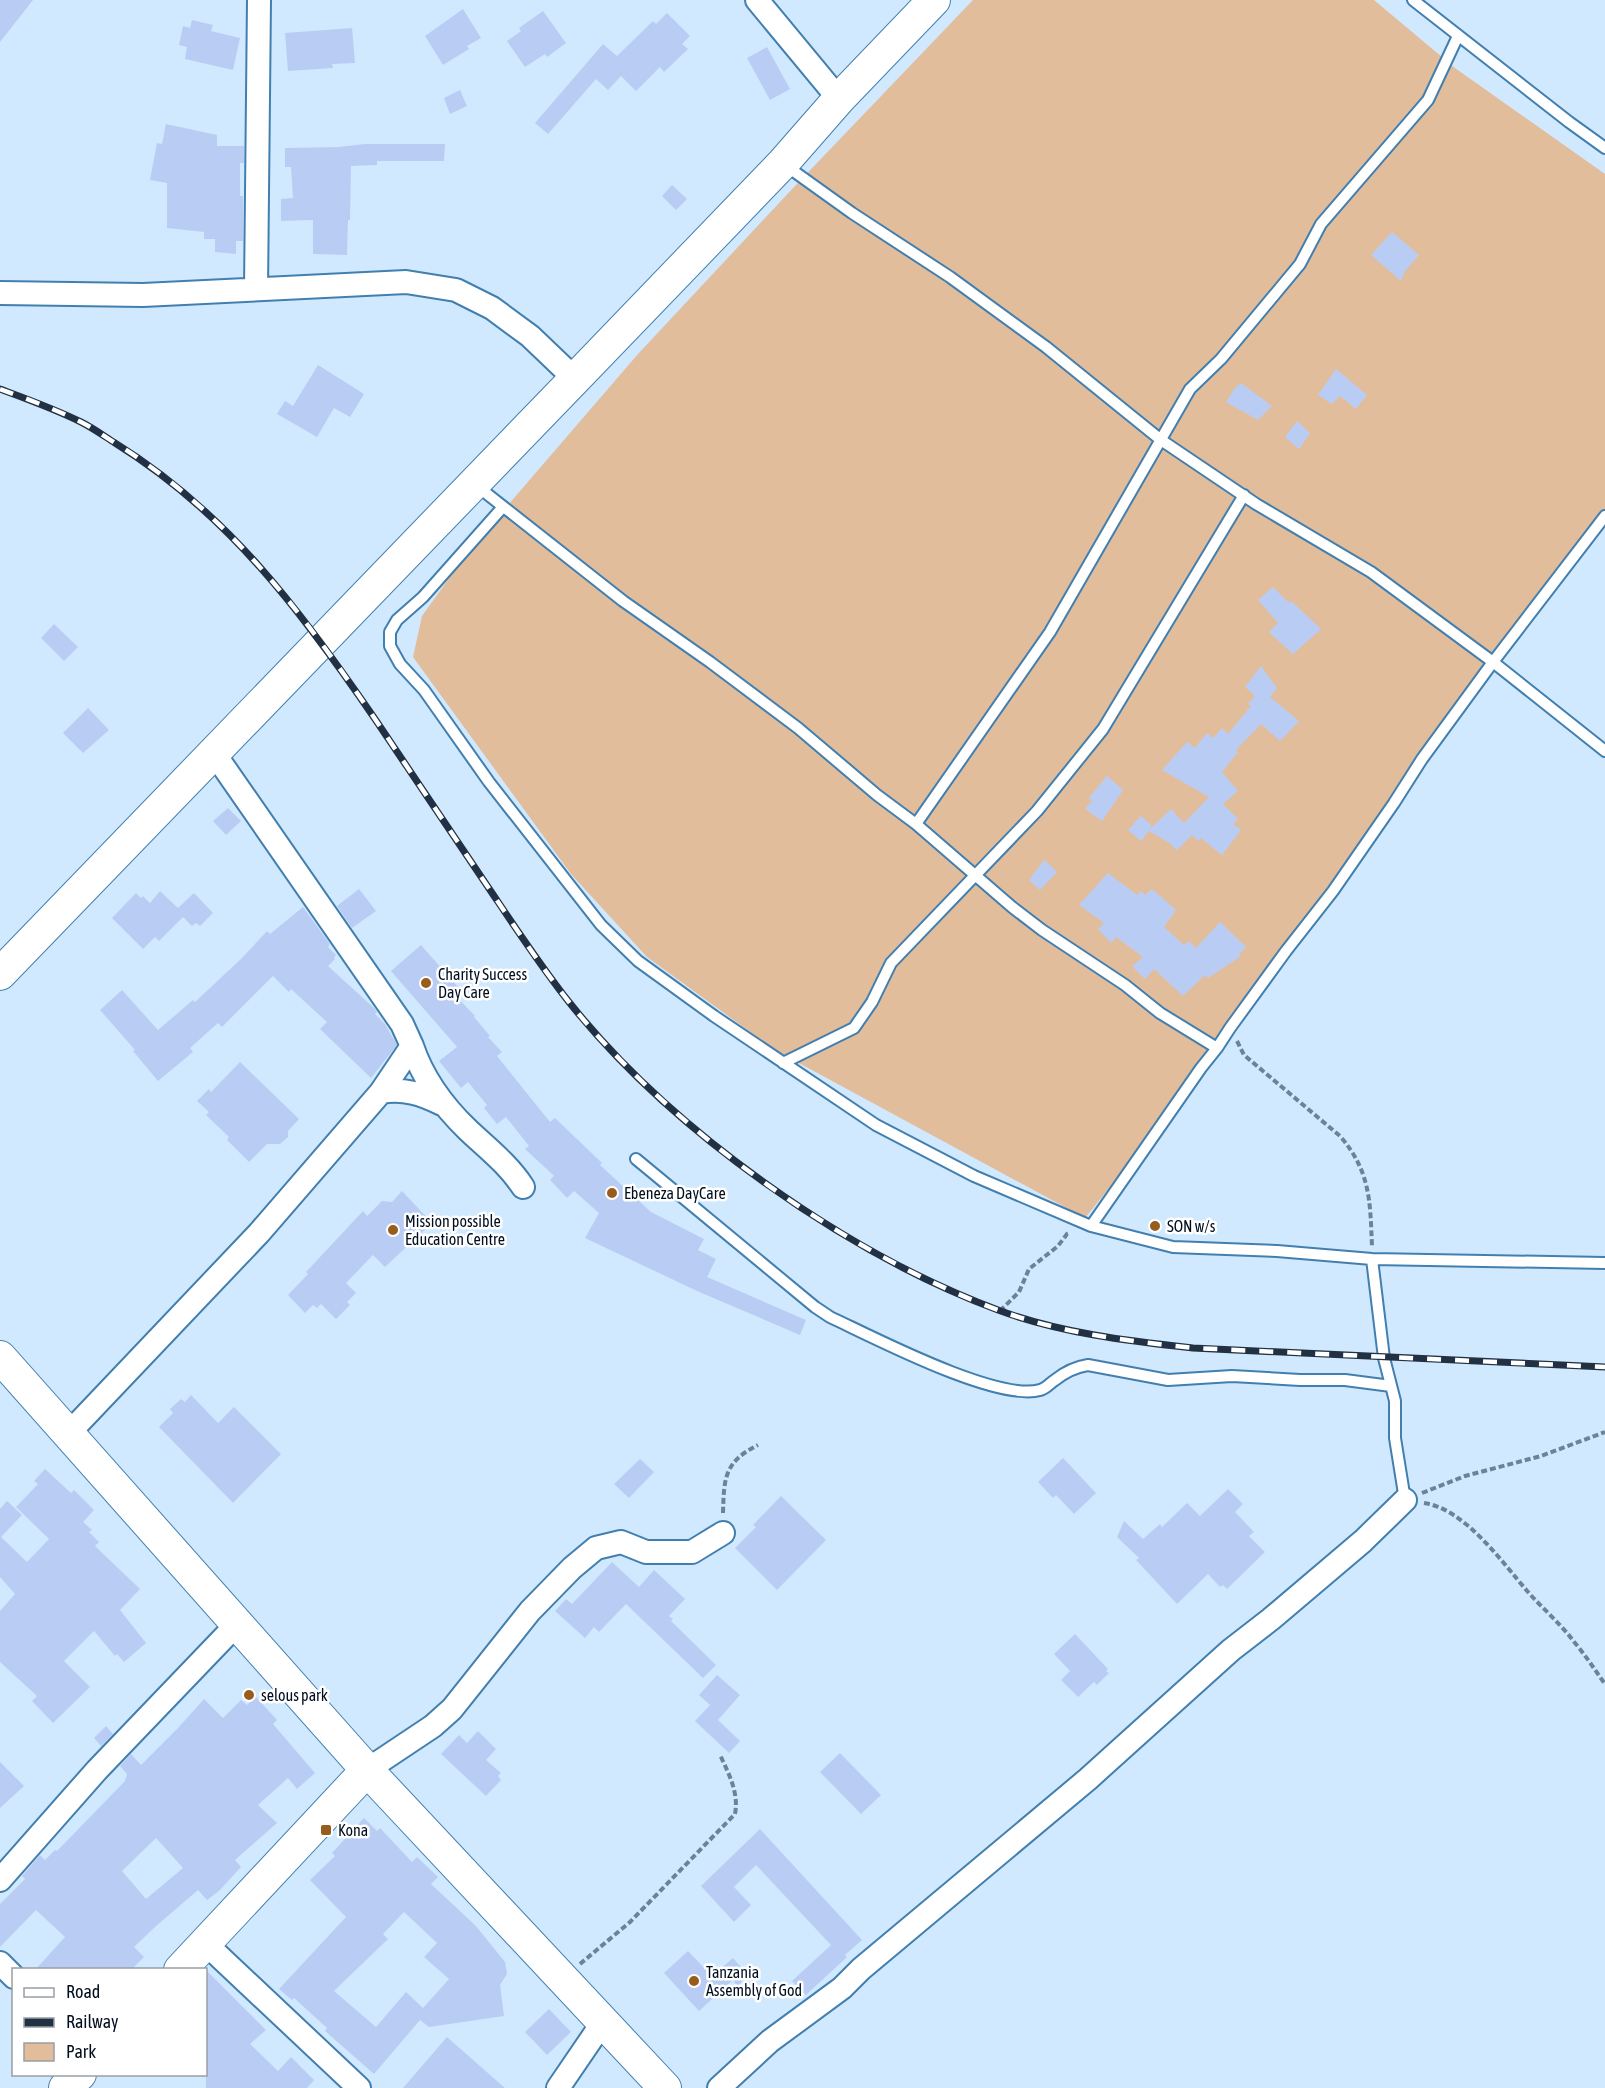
<svg xmlns="http://www.w3.org/2000/svg" width="1605" height="2088" font-family="'Asap Condensed',sans-serif">
	<rect width="100%" height="100%" fill="#d0e9fe"/>
	<path fill="#e2bd9c" d="M973 0H1374L1455 68 1605 174V514L1421 749 1328 892 1152 1135 1085 1218 775 1050 647 957 571 874 413 657 422 616 470 549 638 354 794 187Z"/>
	<path fill="#b9cdf4" fill-rule="evenodd" d="M0 0H33L0 42Z
		M463 9 481 38 467 46 469 49 443 65 425 36Z
		M543 11 566 43 547 57 545 54 525 67 507 41 521 31 519 28Z
		M667 13 690 36 682 44 688 49 664 72 660 67 636 91 621 76 608 90 596 79 548 134 535 123 603 44 617 56 653 21 656 24Z
		M192 20 213 25 211 31 240 38 233 70 185 59 187 47 179 45 183 26 190 28Z
		M352 28 355 63 332 64 333 68 288 71 285 33Z
		M767 47 790 89 770 100 747 58Z
		M460 90 467 106 450 114 444 98Z
		M166 124 217 135V146H244V163H240V196H243V241H236V254L215 252V239H204V232L167 228V183L150 180 157 143 162 144Z
		M365 144H445L444 161H377V165L351 166 350 220H348L347 255 313 254V220L281 221V199L293 198 291 167H285V148L338 147Z
		M672 185 687 199 676 210 662 196Z
		M1392 232 1419 255 1405 271 1401 281 1371 255Z
		M318 365 364 394 350 417 334 408 317 437 277 414 285 401 293 406Z
		M1336 369 1367 395 1356 409 1340 396 1332 404 1318 395Z
		M1241 383 1272 406 1258 420 1226 402 1235 388Z
		M1297 421 1310 433 1299 449 1285 437Z
		M1273 587 1289 603 1291 601 1321 629 1293 654 1269 632 1278 623 1258 600Z
		M54 624 78 647 64 661 41 638Z
		M1261 666 1277 688 1270 697 1299 721 1280 741 1261 724 1236 750 1238 752 1222 772 1238 791 1223 804 1238 819 1233 824 1241 830 1222 855 1201 838 1198 841 1192 835 1177 850 1168 842 1149 831 1141 841 1128 830 1141 816 1152 826 1149 830 1171 809 1184 823 1209 797 1162 770 1187 742 1195 748 1207 733 1213 738 1222 728 1228 734 1251 706 1248 704 1255 696 1245 687Z
		M88 708 109 730 83 753 63 733Z
		M1107 776 1123 790 1102 821 1085 809 1092 801 1089 798Z
		M228 808 241 821 226 835 213 821Z
		M1044 860 1057 872 1040 890 1029 880Z
		M1108 873 1137 895 1141 891 1145 895 1152 889 1176 910 1164 927 1184 945 1189 941 1196 948 1220 922 1246 947 1239 954 1241 956 1208 978 1205 975 1183 996 1154 969 1145 979 1132 966 1143 957 1116 937 1111 943 1098 929 1104 923 1079 905Z
		M359 889 376 911 352 928 337 906Z
		M160 891 178 908 194 893 213 913 200 926 196 923 192 926 183 917 159 941 155 937 143 949 112 918 136 893 141 898 143 896 150 903Z
		M303 907 330 944 328 947 336 955 334 958 335 959 328 966 374 1008 377 1012 375 1014 385 1024 397 1045 371 1078 320 1029 327 1022 291 989 289 992 273 976 222 1027 218 1023 190 1048 193 1052 158 1081 133 1051 135 1050 100 1010 122 990 158 1030 193 1000 195 1002 243 957 267 931 270 934Z
		M421 945 458 987 452 992 475 1016 474 1017 490 1036 488 1037 502 1052 497 1056 550 1122 555 1118 602 1163 600 1165 651 1212 704 1239 698 1250 716 1259 707 1277 806 1320 800 1335 697 1291 585 1238 599 1213 574 1191 567 1198 550 1180 554 1176 551 1173 525 1149 529 1146 506 1117 497 1124 484 1108 487 1105 468 1082 461 1088 439 1061 457 1047 391 971Z
		M240 1062 299 1119 288 1131V1137L280 1144H267L249 1162 227 1140 229 1137 206 1115 209 1112 197 1101 209 1089 211 1092Z
		M402 1191 432 1223 385 1267 373 1255 346 1283 356 1293 347 1302 350 1305 336 1319 321 1304 317 1308 313 1305 305 1313 288 1295 308 1274 306 1272 363 1211 367 1216 382 1201 392 1202Z
		M191 1395 218 1423 234 1407 281 1454 233 1503 159 1427 173 1413 170 1409 181 1399 185 1402Z
		M1063 1458 1096 1493 1074 1514 1056 1495 1053 1498 1038 1482Z
		M640 1459 654 1472 629 1498 614 1484Z
		M45 1469 71 1493 74 1490 94 1510 83 1522 92 1530 89 1532 99 1542 95 1546 140 1589 120 1610 146 1643 124 1662 117 1654 115 1656 94 1631 64 1661 90 1687 53 1723 32 1701 37 1696 0 1662V1611L15 1594 0 1577V1509L7 1501 22 1515 1 1537 27 1562 49 1539 16 1507 38 1484 34 1481Z
		M1228 1489 1243 1504 1235 1512 1254 1532 1249 1536 1265 1552 1227 1589 1223 1585 1220 1587 1208 1574 1177 1604 1136 1560 1139 1558 1117 1537 1124 1521 1143 1539 1160 1524 1162 1527 1187 1503 1200 1516Z
		M781 1496 826 1540 777 1590 735 1548 756 1527 753 1525Z
		M612 1562 639 1587 654 1570 685 1599 669 1616 673 1619 671 1621 716 1665 703 1678 626 1604 599 1632 594 1627 585 1638 555 1611 566 1599 572 1604Z
		M1075 1634 1108 1669 1106 1671 1109 1673 1097 1685 1094 1682 1078 1697 1061 1680 1070 1671 1054 1654Z
		M717 1675 740 1695 718 1720 740 1741 729 1753 695 1721 710 1705 699 1695Z
		M256 1697 277 1720 273 1724 315 1773 297 1789 288 1778 258 1805 277 1823 235 1860 241 1867 219 1891 207 1900 198 1890 155 1927 134 1947 144 1957 131 1970H35L65 1937 36 1910 0 1947V1904L25 1879 22 1876 40 1855 45 1860 55 1850 57 1851 125 1781 127 1774 120 1766 131 1754 141 1765 178 1728 204 1699 223 1718 241 1700 247 1705ZM156 1838 183 1868 146 1899 122 1871Z
		M106 1726 113 1734 101 1746 94 1738Z
		M478 1731 496 1749 486 1760 501 1773 498 1776 501 1780 486 1796 441 1754 459 1735 467 1743Z
		M840 1753 881 1795 861 1814 820 1772Z
		M0 1762 24 1786 0 1808Z
		M364 1818 377 1831 380 1828 412 1862 417 1857 438 1877 431 1884 476 1926 505 1962 507 1974 500 1985 504 2016 429 2027 420 2020 374 2074 325 2031 327 2028 294 1998 292 2000 279 1989 346 1917 310 1880 335 1856 332 1853ZM404 1912 437 1943 424 1957 449 1979 423 2008 406 1992 376 2027 334 1991 388 1939 383 1934Z
		M760 1829 862 1940 845 1955 847 1957 806 1995 792 1981 831 1945 756 1865 734 1887 751 1905 734 1922 701 1886Z
		M688 1951 712 1976 733 1958 749 1976 737 1986 733 1980 699 2011 664 1973Z
		M206 1970 266 2030 250 2044 278 2071 291 2057 314 2080 307 2088H206Z
		M549 2009 571 2032 547 2055 525 2032Z
		M447 2037 505 2088H403Z"/>
	<g fill="none" stroke-linecap="round" stroke-linejoin="round">
		<g stroke="#427fae" stroke-width="14">
			<path id="lane" d="M1413 0 1569 122 1605 148
				M785 165 852 213 950 277 1046 347 1161 440 1256 504 1371 572 1493 662 1605 751
				M477 486 623 601 710 662 798 728 877 795 916 824 1012 907 1042 930 1125 985 1160 1013 1217 1048
				M502 508 423 597 397 620 390 632V646L400 664 424 690 489 782 601 925 638 961 714 1016 876 1125 974 1176 1091 1226 1173 1247 1277 1251 1372 1259 1605 1263
				M916 824 1050 632 1190 389 1221 359 1300 264 1321 224 1428 100 1458 36
				M783 1063 854 1028 872 1002 891 963 1037 811 1103 729 1244 495
				M636 1159 815 1307 830 1317C873 1337 997 1402 1040 1390 1046 1389 1050 1383 1055 1380 1065 1372 1075 1367 1088 1365L1168 1380 1232 1376 1300 1380H1345L1391 1386
				M1091 1226 1201 1068 1217 1048 1230 1028 1286 951 1333 891 1394 803 1422 759 1493 662 1605 516
				M1372 1259 1384 1358 1395 1401V1438L1405 1500"/>
		</g>
		<g stroke="#427fae" stroke-width="26">
			<path id="street" d="M757 0 839 99
				M256 289 259 0
				M0 293 143 295 406 282 456 290 492 308 530 336 575 379
				M412 1046C423 1079 443 1106 468 1130 488 1149 508 1164 523 1187
				M381 1092C404 1088 422 1094 442 1104
				M69 1433 259 1233 381 1092 412 1046 402 1024 214 753
				M367 1770 433 1726 452 1709 530 1611 572 1568 596 1548 621 1542 646 1552H692L723 1533
				M0 1880 97 1770 237 1624
				M205 1943 359 2088
				M0 1963 14 1977
				M558 2088 603 2022
				M719 2088 770 2041 842 1988 861 1969 1088 1779 1231 1650 1271 1619 1363 1541 1405 1500"/>
		</g>
		<g stroke="#427fae" stroke-width="34">
			<path id="secondary" d="M0 974 575 379 783 163 839 99 934 0
				M0 1357 367 1770 665 2088
				M180 1970 367 1770
				M65 2088 80 2074"/>
		</g>
		<path stroke="#6e8295" stroke-width="4" stroke-dasharray="6 3" stroke-linecap="butt" d="M1237 1041 1244 1055 1340 1136C1371 1172 1370 1202 1372 1246
			M1000 1311 1019 1292 1029 1269 1058 1246 1067 1234 1070 1233
			M1422 1493 1465 1476 1541 1456 1605 1432
			M1424 1503C1465 1509 1502 1562 1528 1592 1543 1609 1561 1624 1575 1643 1586 1656 1595 1670 1605 1684
			M723 1513C724 1478 724 1462 758 1445
			M580 1964 630 1922 735 1814C739 1793 729 1774 720 1755"/>
		<use href="#lane" stroke="#fff" stroke-width="10"/>
		<use href="#street" stroke="#fff" stroke-width="22"/>
		<use href="#secondary" stroke="#fff" stroke-width="32"/>
		<g stroke="#213143" stroke-width="7">
			<path id="rail" d="M0 389C27 399 55 409 81 422 93 428 104 436 115 443 228 513 301 611 375 719 412 774 449 829 486 884 513 924 539 964 569 1002 670 1129 845 1253 998 1310 1060 1333 1128 1341 1193 1348L1605 1367"/>
		</g>
		<use href="#rail" stroke="#fff" stroke-width="4.5" stroke-dasharray="14" stroke-linecap="butt"/>
	</g>
	<g fill="#985d1c" stroke="#fff" stroke-width="2">
		<circle cx="426" cy="983" r="6"/>
		<circle cx="612" cy="1193" r="6"/>
		<circle cx="1155" cy="1226" r="6"/>
		<circle cx="393" cy="1230" r="6"/>
		<circle cx="249" cy="1695" r="6"/>
		<rect x="320" y="1824" width="12" height="12" rx="3"/>
		<circle cx="694" cy="1981" r="6"/>
	</g>
	<g text-anchor="middle" dominant-baseline="central" stroke-width="5" stroke-linejoin="round" paint-order="stroke">
		<g font-size="16" fill="#000e1f" stroke="#fff" text-anchor="start">
			<text x="438" y="974">Charity Success<tspan x="438" dy="18">Day Care</tspan></text>
			<text x="624" y="1193">Ebeneza DayCare</text>
			<text x="405" y="1221">Mission possible<tspan x="405" dy="18">Education Centre</tspan></text>
			<text x="1167" y="1226">SON w/s</text>
			<text x="261" y="1695">selous park</text>
			<text x="338" y="1830">Kona</text>
			<text x="706" y="1972">Tanzania<tspan x="706" dy="18">Assembly of God</tspan></text>
		</g>
	</g>
	<rect x="12" y="1968" width="195" height="108" fill="#ffffff" stroke="#999fa5" stroke-width="1.5"/>
	<rect x="24" y="1988" width="30" height="9" fill="#ffffff" stroke="#999fa5" stroke-width="1.5"/>
	<text x="66" y="1998" font-size="18" fill="#000e1f">Road</text>
	<rect x="24" y="2018" width="30" height="9" fill="#213143" stroke="#999fa5" stroke-width="1.5"/>
	<text x="66" y="2028" font-size="18" fill="#000e1f">Railway</text>
	<rect x="24" y="2043" width="30" height="18" fill="#e2bd9c" stroke="#999fa5" stroke-width="1.5"/>
	<text x="66" y="2058" font-size="18" fill="#000e1f">Park</text>
</svg>
